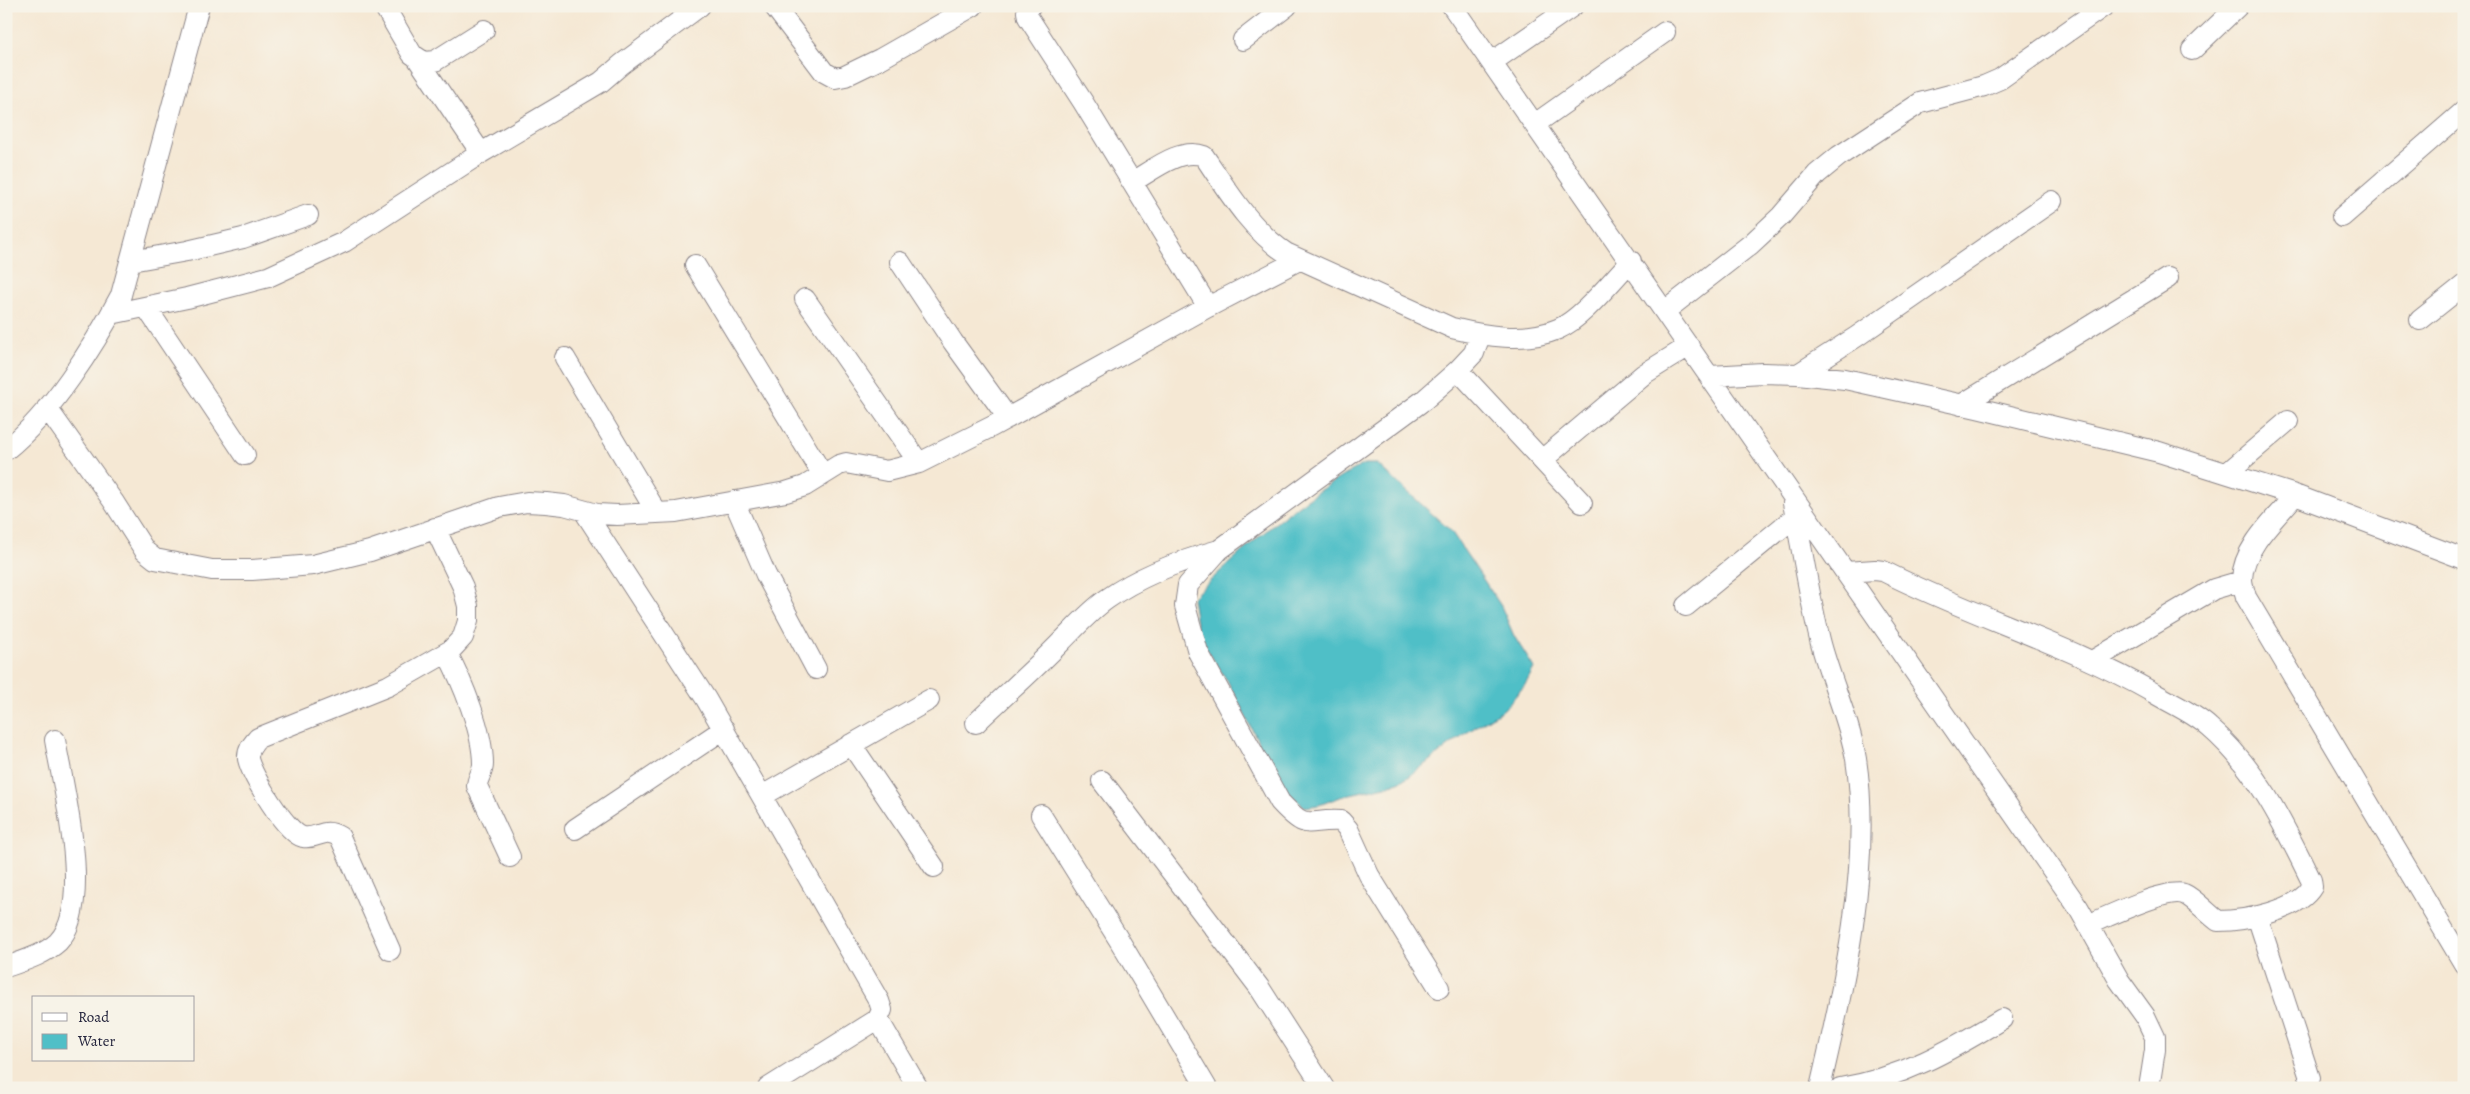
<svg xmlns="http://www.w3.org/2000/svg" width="2470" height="1094" font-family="Alegreya,serif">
	<rect width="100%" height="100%" fill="#f7f3e8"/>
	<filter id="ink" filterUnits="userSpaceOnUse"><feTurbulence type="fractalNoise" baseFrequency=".02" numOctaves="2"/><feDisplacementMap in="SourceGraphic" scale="10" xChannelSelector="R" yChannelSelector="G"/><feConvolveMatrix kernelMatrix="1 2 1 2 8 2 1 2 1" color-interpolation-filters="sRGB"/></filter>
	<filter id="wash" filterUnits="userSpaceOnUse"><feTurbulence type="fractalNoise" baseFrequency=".0096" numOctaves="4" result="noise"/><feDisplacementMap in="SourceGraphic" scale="20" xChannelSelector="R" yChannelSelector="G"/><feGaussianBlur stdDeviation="1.12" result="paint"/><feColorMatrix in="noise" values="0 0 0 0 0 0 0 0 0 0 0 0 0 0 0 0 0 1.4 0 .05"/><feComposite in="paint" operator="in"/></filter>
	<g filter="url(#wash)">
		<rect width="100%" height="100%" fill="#f5e8d4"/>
		<path fill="#50bfc7" stroke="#397081" d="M1365 464H1377L1451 531 1501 606 1514 636 1534 668 1525 685 1504 709 1463 735 1407 778 1394 784 1346 795 1319 805 1305 807 1281 787 1228 682 1198 636 1192 598C1242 550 1302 495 1365 464Z"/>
	</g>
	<g filter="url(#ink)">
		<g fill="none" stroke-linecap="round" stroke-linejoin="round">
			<g stroke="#8c8588" stroke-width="22">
				<path id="street" d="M384 6 412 54 424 62 435 61 484 30
					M774 6 824 72 835 78 845 76 880 59 973 6
					M1030 6 1027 12 1028 17 1083 102 1208 307
					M1452 6 2078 907 2119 980 2145 1016 2155 1037V1050L2149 1088
					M1243 40 1287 6
					M2192 50 2238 6
					M417 58 481 153
					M1492 62 1573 6
					M1535 124 1665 32
					M1132 182C1153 170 1180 147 1204 156 1227 190 1251 230 1286 253L1452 328C1485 336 1525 343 1558 329 1583 318 1611 281 1631 261
					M2342 217 2464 111
					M131 261 187 251 243 238 308 215
					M900 262 953 342 1008 418
					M695 265 823 475
					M805 299 919 463
					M146 307 245 455
					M1665 311 1751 244 1781 216 1817 174 1839 156 1920 103 1984 86 2000 79 2104 6
					M111 314 187 298 268 277 344 242 481 153 601 82 622 64 700 6
					M2420 320 2464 285
					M565 358 657 513
					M1458 370 1582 503
					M1798 374 1856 337 2052 201
					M1710 376 1763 373 1798 374 1845 379 1977 408 2159 452 2295 495 2464 559
					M1961 405 2168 278
					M47 408 113 501 145 551 155 559 212 570H252L313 565 370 551 499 507 527 502 546 503 564 505 597 514 617 515 676 512 786 492 805 486 839 465 846 463 887 471 919 463 993 426 1208 307 1299 260
					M6 450C52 413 94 346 121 295L199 6
					M1542 460 1644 374 1689 346
					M2227 473 2288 421
					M2295 495C2276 518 2243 547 2242 579 2242 585 2245 592 2246 597L2464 964
					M734 501 766 575 816 669
					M1793 503C1802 549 1809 595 1820 640 1830 680 1849 718 1856 759 1872 864 1844 986 1820 1088
					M584 511 706 699 879 1001 882 1010 878 1019 768 1088
					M1846 572 1875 570 1883 571C1972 616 2068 644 2154 693 2172 704 2194 713 2209 727 2257 768 2284 825 2311 880L2312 887C2298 911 2244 921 2218 921 2208 914 2194 898 2184 894 2167 888 2106 917 2088 925
					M1686 606 1796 516
					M447 653C462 681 483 731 483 764 483 773 477 778 477 786L510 857
					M2092 661 2214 589 2241 581
					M976 723C1005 695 1035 669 1062 641 1077 626 1090 611 1107 599 1141 575 1179 561 1219 550
					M851 744 934 867
					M1102 781 1259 987 1324 1088
					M762 796 929 700
					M1041 815 1119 940 1207 1088
					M575 829 724 729
					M2257 916 2310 1078
					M390 950 340 837C323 826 318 840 303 837 286 833 252 776 248 759 247 750 253 744 258 738L388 686 451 650 463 637 468 621V606L463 587 435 528
					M6 967C23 961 44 955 58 942 94 905 63 787 55 740
					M1439 988 1369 875 1348 829 1341 821C1305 819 1309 833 1280 802L1198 652 1185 606 1188 585 1219 550 1424 400 1458 370 1474 353 1480 335
					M878 1019 918 1088
					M1840 1088C1902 1078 1949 1051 2002 1019"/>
			</g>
			<use href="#street" stroke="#fff" stroke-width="20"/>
		</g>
	</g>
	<rect width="2470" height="1094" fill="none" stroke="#f7f3e8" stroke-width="25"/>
	<rect x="32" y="996" width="162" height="65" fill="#f7f3e8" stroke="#a29fa3"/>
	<rect x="42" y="1013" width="25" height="8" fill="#ffffff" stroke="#a29fa3"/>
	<text x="78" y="1022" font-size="15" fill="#22223b">Road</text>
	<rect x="42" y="1034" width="25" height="15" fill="#50bfc7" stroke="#a29fa3"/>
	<text x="78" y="1046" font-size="15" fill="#22223b">Water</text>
</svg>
